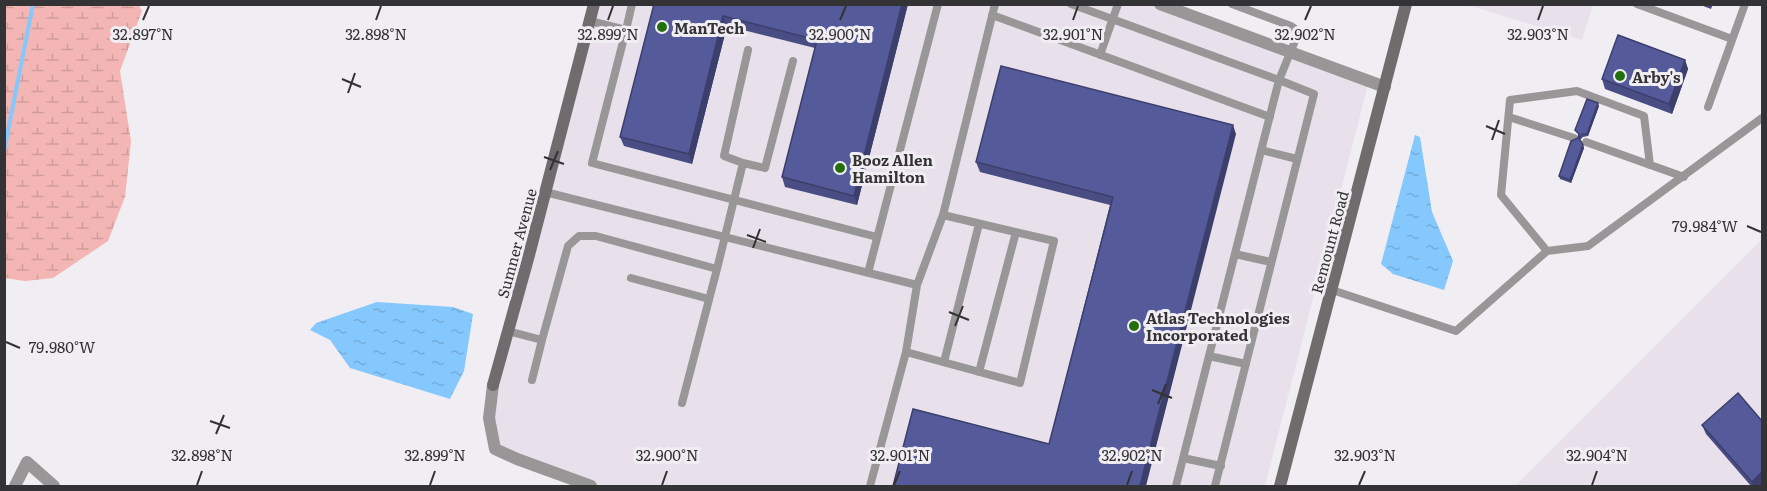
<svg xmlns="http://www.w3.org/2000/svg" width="1767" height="491" font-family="Literata,serif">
	<defs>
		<pattern id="wetland-marsh" width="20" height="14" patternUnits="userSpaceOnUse" patternTransform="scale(1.5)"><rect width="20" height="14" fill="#f3b6b4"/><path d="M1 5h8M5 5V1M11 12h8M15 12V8" fill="none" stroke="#d19d9b"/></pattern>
		<pattern id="water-ripples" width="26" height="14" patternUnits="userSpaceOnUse" patternTransform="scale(1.5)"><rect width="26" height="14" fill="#85c8fd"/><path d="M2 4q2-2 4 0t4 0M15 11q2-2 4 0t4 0" fill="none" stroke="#73acd9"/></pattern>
	</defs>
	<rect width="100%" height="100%" fill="#f1eef3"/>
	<path fill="#e8e1ec" d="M594 5H1161L1369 81 1265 486H591L495 449 493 385Z
		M1467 5 1593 4V5L1582 40Z
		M1762 239V486H1515Z"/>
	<path fill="url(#wetland-marsh)" d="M4 5H139L142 11 120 71 131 141 125 197 108 241 53 278 25 281 5 278Z"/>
	<path fill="url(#water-ripples)" d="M1415 135 1420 137 1432 212 1453 261 1444 290 1393 274 1381 264Z
		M377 302 453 307 473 314 464 371 450 399 350 368 330 340 310 330 316 323Z"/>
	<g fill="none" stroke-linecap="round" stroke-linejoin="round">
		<path stroke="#85c8fd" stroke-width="4" d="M4 151 33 4"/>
		<path stroke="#999697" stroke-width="8" d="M1071 4 1279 80 1314 94 1215 486
			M1637 4 1732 39
			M992 15 1270 117
			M590 21 626 30 632 4
			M626 30 592 163 877 237
			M1100 55 1118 4
			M1708 107 1745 4
			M1509 117 1574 138
			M1586 142 1684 177
			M1261 150 1297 159
			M743 163 724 156 748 50
			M545 192 917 285 906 352 1020 383 1054 241 943 215 917 285
			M943 215 995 4
			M1547 251 1501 195 1510 100 1577 91 1644 116 1650 165
			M1235 254 1271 262
			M868 273 938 4
			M631 278 709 299
			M1332 290 1456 331 1547 251 1588 246 1762 118
			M508 331 542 340 532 380
			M542 340 568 246 579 236H596L717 269 743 163 765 168 793 61
			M1209 356 1246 364
			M944 362 979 224
			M979 372 1016 232
			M682 403 717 269
			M1183 458 1221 466
			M870 486 906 352
			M1176 486 1279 80 1297 36 1295 29 1291 26 1232 4"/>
		<path stroke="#999697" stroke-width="12" d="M1160 4 1385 87
			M493 385 489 418 495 449 517 459 591 486
			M15 486 27 462 54 486"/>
		<path stroke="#706c6e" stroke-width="12" d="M493 385 528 259 594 4
			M1280 486 1406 4"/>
	</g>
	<path fill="#494d84" d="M654 4H908L857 205 785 187 782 177 815 48 727 26 692 164 624 146 620 137Z
		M1698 4H1713L1711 9Z
		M1685 60 1688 69 1672 114 1605 89 1602 79Z
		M1599 106 1588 136 1583 137 1580 140 1584 148 1571 183 1560 179 1559 176 1578 138 1579 135 1575 130Z
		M1236 134 1049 444 1110 205 980 172 976 162Z
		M1762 421V485L1761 486H1751L1706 434 1702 425Z"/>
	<path fill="#3c3f6c" d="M902 4H908L857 205 854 196Z
		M723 16 727 26 692 164 689 154Z
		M1685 60 1688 69 1672 114 1669 104Z
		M1598 103 1599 106 1588 136 1587 134Z
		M1233 125 1236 134 1146 486H1140Z
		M1583 145 1584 148 1571 183 1570 180Z
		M1762 472V485L1761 486H1753L1752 482Z"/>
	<path fill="#555a9a" stroke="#3c3f6c" stroke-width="1.5" d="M654 4H902L854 196 782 177 817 40 723 16 689 154 620 137Z
		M1618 35 1685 60 1669 104 1602 79Z
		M1001 66 1233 125 1140 486H893L913 409 1049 444 1113 197 976 162Z
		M1587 99 1598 103 1587 134H1582L1579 138 1583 145 1570 180 1559 176 1571 141 1578 138 1579 134 1575 130Z
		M1738 393 1762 421V472L1752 482 1702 425Z"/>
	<path fill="none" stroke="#333234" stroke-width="2" d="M143 20 149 6M376 20 381 6M608 20 613 6M840 20 846 6M1073 20 1078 6M1305 20 1311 6M1538 20 1543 6M342 79 361 87M348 93 355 73M1486 126 1505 134M1492 140 1499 120M544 157 564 164M550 170 558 151M1747 226 1761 232M747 235 766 242M753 248 760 229M949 312 969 320M955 326 963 306M6 342 20 348M1152 390 1172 398M1158 404 1166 384M210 421 230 428M216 434 224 415M197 485 202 471M430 485 435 471M662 485 667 471M894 485 900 471M1127 485 1132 471M1359 485 1365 471M1592 485 1597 471"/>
	<g fill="#256e0e" stroke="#f1eef3" stroke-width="2">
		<circle cx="662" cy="27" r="6"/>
		<circle cx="1620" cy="76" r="6"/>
		<circle cx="840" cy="168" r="6"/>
		<circle cx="1134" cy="326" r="6"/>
	</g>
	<g text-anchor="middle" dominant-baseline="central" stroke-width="6" stroke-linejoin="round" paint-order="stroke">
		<g font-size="15" font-weight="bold" fill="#333234" stroke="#f1eef3" text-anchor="start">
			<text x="674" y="27">ManTech</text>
			<text x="1632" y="76">Arby's</text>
			<text x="852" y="159">Booz Allen<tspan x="852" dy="17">Hamilton</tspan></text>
			<text x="1146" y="317">Atlas Technologies<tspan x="1146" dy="17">Incorporated</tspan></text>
		</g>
		<g font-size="15" fill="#333234" stroke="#f1eef3">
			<text transform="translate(1329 242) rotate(-75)">Remount Road</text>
			<text transform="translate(516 243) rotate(-75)">Sumner Avenue</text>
		</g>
	</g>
	<g font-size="15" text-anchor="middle" fill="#333234" stroke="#f1eef3" stroke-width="6" stroke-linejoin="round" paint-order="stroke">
		<text x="840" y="40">32.900°N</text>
		<text x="143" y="40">32.897°N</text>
		<text x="376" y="40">32.898°N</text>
		<text x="608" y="40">32.899°N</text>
		<text x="1073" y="40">32.901°N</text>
		<text x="1305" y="40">32.902°N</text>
		<text x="1538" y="40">32.903°N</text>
		<text x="1705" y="232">79.984°W</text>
		<text x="62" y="353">79.980°W</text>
		<text x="202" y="461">32.898°N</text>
		<text x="435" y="461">32.899°N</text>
		<text x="667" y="461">32.900°N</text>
		<text x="900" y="461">32.901°N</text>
		<text x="1132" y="461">32.902°N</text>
		<text x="1365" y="461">32.903°N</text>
		<text x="1597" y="461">32.904°N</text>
	</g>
	<rect width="1767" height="491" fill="none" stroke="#333234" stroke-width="12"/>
</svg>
